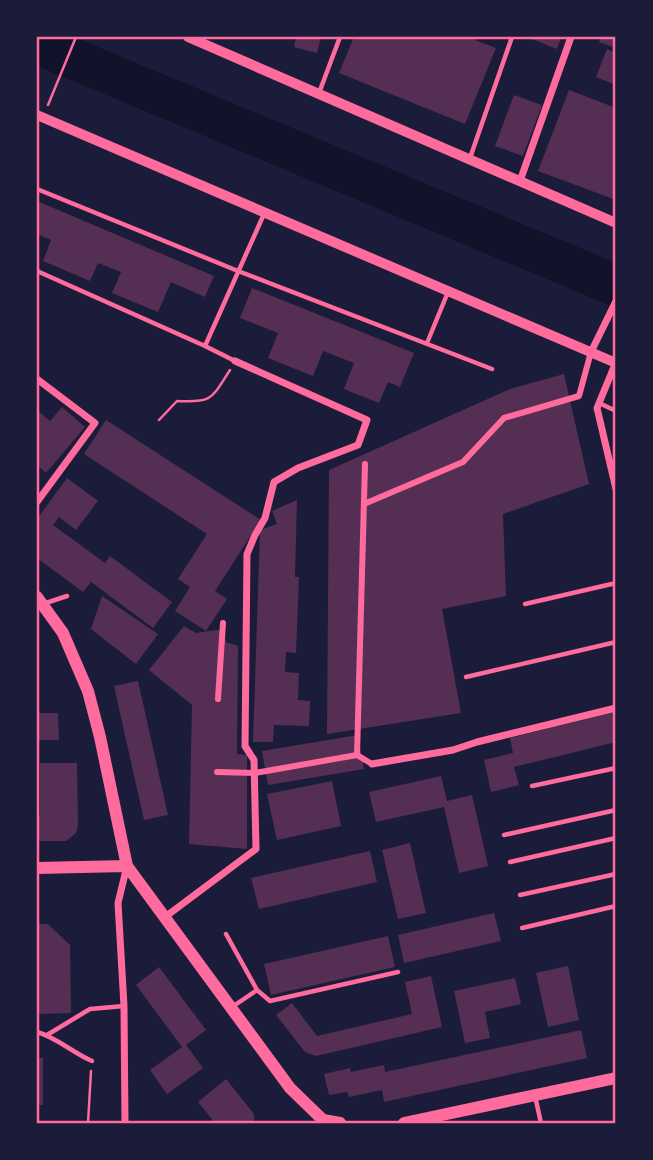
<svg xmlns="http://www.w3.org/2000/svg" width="653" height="1160" font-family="'Work Sans',sans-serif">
	<rect width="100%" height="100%" fill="#1b1b3a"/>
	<path fill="#12122b" d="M37 37H74L616 263V308L37 66Z"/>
	<path fill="#542f53" d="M296 37H321L317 53 294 47Z
		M354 37H480L475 40 496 48 465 124 339 73Z
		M533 37H561L557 49 532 39Z
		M601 37H616V48L599 42Z
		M607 49 616 53V85L596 77Z
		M569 90 616 108V200L538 171Z
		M514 95 542 105 523 156 495 146Z
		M37 201 214 276 205 297 171 282 158 312 112 293 121 272 98 263 90 281 43 261 51 240 37 234Z
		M252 288 414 353 400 387 388 382 379 403 344 389 354 363 323 351 313 376 268 358 278 333 240 318Z
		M564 374 589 484 503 514 506 596 442 609 461 713 327 734 329 470 510 389Z
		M62 407 85 427 46 473 37 465V410L50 421Z
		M106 420 261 520 215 591 227 599 206 631 175 611 190 587 178 579 207 534 84 454Z
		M67 478 98 501 76 530 59 517 53 525 105 563 110 556 172 602 153 628 91 582 83 592 37 558V519Z
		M297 500 295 577H299L296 653 286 652 285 672 299 673 298 700 310 701 309 726 274 725 273 742H253L260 530 277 524 272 511Z
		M102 596 158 634 136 664 91 629Z
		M184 626 196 633 223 629 226 642 238 646 237 754 247 755V849L189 844 192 705 149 670Z
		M138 681 168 815 144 820 114 686Z
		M616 712V742L514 767 519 785 491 792 484 760 513 753 510 738Z
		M37 713H58L59 740H37Z
		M358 735 364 769 268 785 262 751Z
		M40 763H77L78 825 76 833 66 841H37V815H40Z
		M441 776 447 801 472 795 488 866 459 873 444 807 376 822 369 792Z
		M332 781 341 826 277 840 267 794Z
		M410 843 426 913 398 919 382 850Z
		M370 851 377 882 259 909 251 878Z
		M494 913 501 941 404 963 398 935Z
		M37 924H48L70 945 71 1013 37 1014Z
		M388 936 395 967 271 995 264 964Z
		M568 966 579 1020 548 1027 536 973Z
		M159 967 206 1030 186 1045 203 1068 167 1094 150 1070 182 1047 136 985Z
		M431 976 442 1027 316 1056 305 1052 276 1015 292 1003 317 1036 412 1014 405 982Z
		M515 978 521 1004 485 1012 490 1038 465 1043 454 991Z
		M581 1030 587 1058 384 1102 382 1090 349 1097 347 1092 329 1095 324 1074 350 1068 351 1072 384 1065 385 1072Z
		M37 1058H43V1105H37Z
		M226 1079 254 1114V1123H215L198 1102Z"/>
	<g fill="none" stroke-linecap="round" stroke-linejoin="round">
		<path stroke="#ff6b9d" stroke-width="2.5" d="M48 105 76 37
			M159 420 177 401C213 403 211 399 230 370
			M88 1123 91 1071"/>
		<path stroke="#ff6b9d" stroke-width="4.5" d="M319 93 340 37
			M470 158 512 37
			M37 189 238 271 492 369
			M37 271 205 346
			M427 343 448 292
			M235 361 205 346 264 214
			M599 403 616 411
			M43 604 67 596
			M525 604 616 583
			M466 677 616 642
			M532 786 616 768
			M504 835 616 810
			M510 862 616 838
			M520 895 616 874
			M522 928 616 906
			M226 934 257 990 232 1007
			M257 990 270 1001 398 972
			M37 1032C56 1037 73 1053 92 1061
			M47 1035 90 1009 124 1006
			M535 1096 541 1123"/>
		<path stroke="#ff6b9d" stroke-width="6" d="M364 504 463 462 504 418 579 396 591 352
			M218 699 223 623
			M357 755 365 464
			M217 772 255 773 357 755 372 764"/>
		<path stroke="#ff6b9d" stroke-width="7" d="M520 181 571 37
			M591 352 616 301
			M616 362 597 408 616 489
			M37 379 95 423 37 502
			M372 764 453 750 477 742 616 708
			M165 917 256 849 254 760 245 746 247 554 255 535 265 518 274 482 298 468 358 445 367 420 235 361
			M125 1123 124 1006 118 903 127 866"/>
		<path stroke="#ff6b9d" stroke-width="10" d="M188 37 616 223
			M37 115 616 363"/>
		<path stroke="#ff6b9d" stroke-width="12" d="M37 597 63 633 88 691 100 737 127 866 290 1088 323 1120 340 1123
			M37 868 127 866
			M404 1123 616 1078"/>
	</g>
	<rect width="653" height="1160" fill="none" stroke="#1b1b3a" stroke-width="77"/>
	<rect x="38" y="38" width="576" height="1084" fill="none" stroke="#ff6b9d" stroke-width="2.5"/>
</svg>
